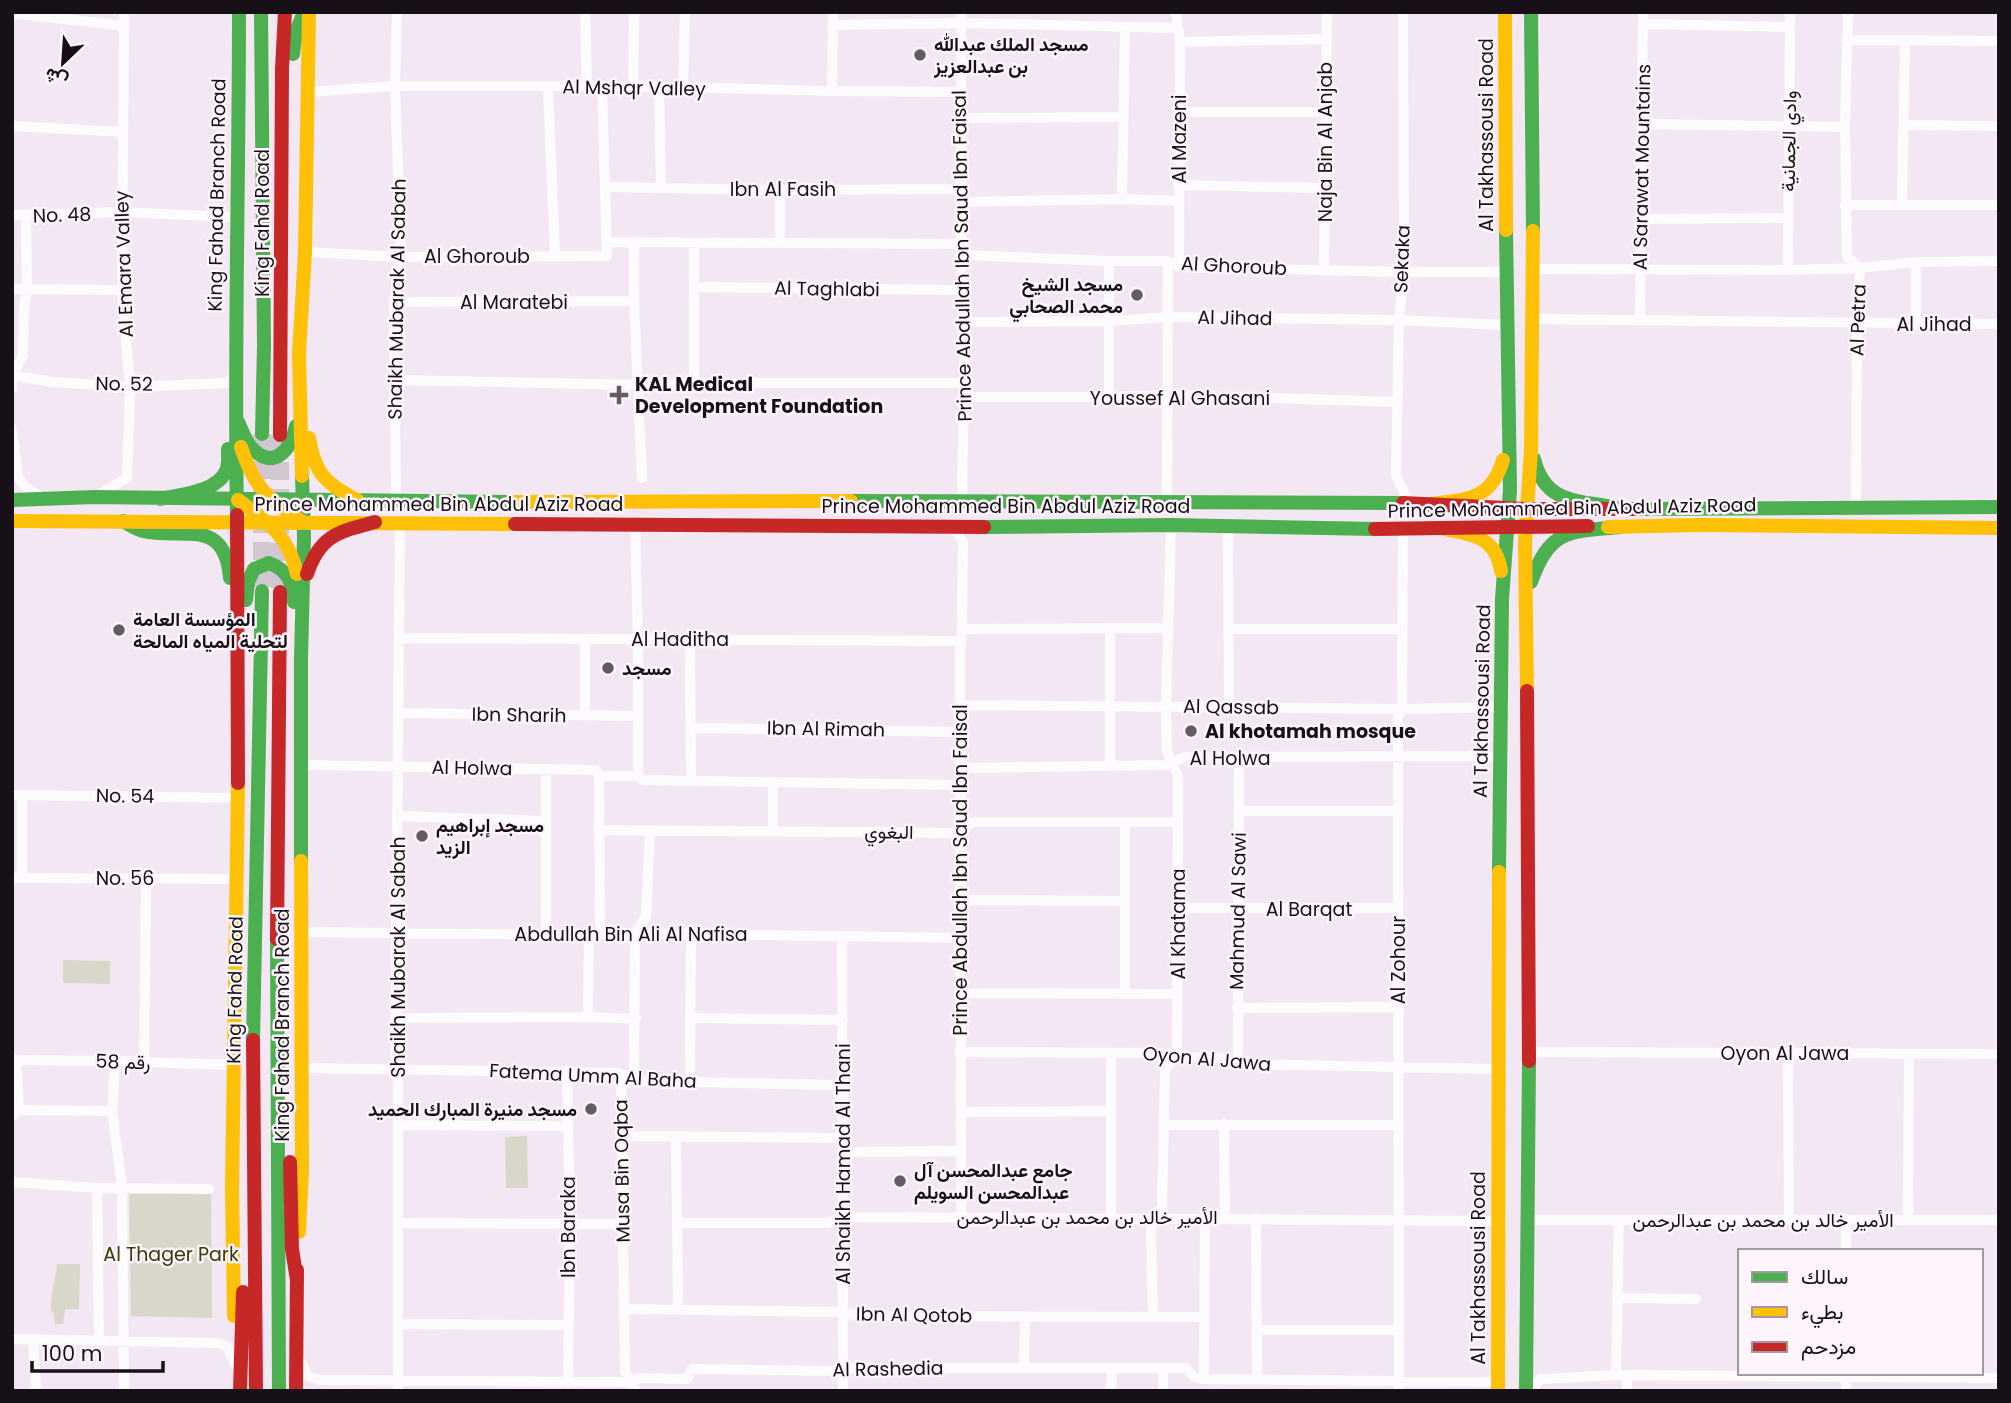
<svg xmlns="http://www.w3.org/2000/svg" width="2011" height="1403" font-family="Poppins,Vazirmatn,sans-serif">
	<rect width="100%" height="100%" fill="#f2e7f2"/>
	<path fill="#d9d6ca" d="M63 960 110 961V984L63 983Z
		M527 1136 528 1188H506L505 1137Z
		M129 1188 211 1191 212 1318 131 1316Z
		M57 1264H80L79 1309H65L63 1324H55L54 1313 51 1311C50 1294 56 1280 57 1264Z"/>
	<g fill="none" stroke-linecap="round" stroke-linejoin="round">
		<path stroke="#d1c7d1" stroke-width="18" stroke-dasharray="18 9" stroke-linecap="butt" d="M262 434V591
			M280 435V592"/>
		<path stroke="#fdfbfd" stroke-width="10" d="M585 12 587 87
			M961 12V290L965 322 962 500
			M1176 12 1180 42 1179 267
			M1403 12 1404 272 1399 320 1396 476 1409 503
			M1848 12 1845 127 1847 257 1860 268
			M12 13 124 26
			M1643 24 1790 27
			M834 25 960 23 1177 28
			M1846 40 1999 41
			M1180 42 1326 39
			M633 86 634 12
			M548 88 555 256
			M659 88 661 188
			M683 88 685 12
			M832 91 833 12
			M308 92 395 86H633L832 91 960 92
			M1179 112H1325
			M960 118 1123 117
			M1644 124 1845 127
			M1904 125 1999 126
			M12 126 123 132
			M1178 185 1325 188
			M605 187 780 190 960 189
			M1122 199 1125 28
			M961 202 1122 199 1178 201
			M1845 205H1999
			M1902 205 1905 41
			M12 215 122 212 232 217 238 220
			M1642 219 1788 218
			M607 242 962 244
			M634 242V301L642 478
			M780 243V190
			M305 252 401 257 607 256 602 86
			M963 255 1109 261H1168L1179 267 1404 272H1506
			M1916 262V325
			M1533 269 1788 270 1860 268 1916 262 1999 261
			M1788 270 1790 12
			M1324 271 1327 12
			M694 287 961 290
			M12 289 122 290
			M394 302 634 301
			M1532 319 1999 324
			M1640 321 1643 12
			M965 322 1108 321 1169 317 1399 320 1506 325
			M12 375 53 382 130 387 225 383 235 378
			M396 380 638 385 694 383H964
			M694 383V243
			M12 388 13 375 23 356 24 307 27 289 26 216
			M964 397H1109L1168 395 1397 402
			M1109 397V261
			M12 429 18 477 25 487 44 499
			M95 497 127 478 130 387 122 290 124 12
			M396 501 394 302 401 257 395 86 397 12
			M1167 503 1168 261
			M1856 507 1857 323 1860 268
			M635 524 638 640V776L643 780 960 785
			M1228 526 1229 707
			M953 527 963 542 962 629 960 652 961 1217
			M962 629 1167 628
			M1110 629V766
			M1229 629H1403
			M400 638 961 641
			M585 639V715
			M690 639 691 780
			M961 705 1402 709 1500 707
			M399 713 638 716
			M691 728 961 732
			M302 765 596 770 599 776H638
			M961 768 1167 765 1184 757 1486 756 1501 758
			M599 776 600 933
			M773 782V831
			M12 795 238 798
			M22 795V878
			M1240 811H1398
			M397 816 545 821
			M1125 822V993
			M598 830 956 833 973 822H1177
			M12 878 238 879
			M960 900 1125 901
			M1178 908H1398
			M302 932 589 935 635 933 960 938
			M546 933V769
			M842 936 843 1391
			M959 993 1177 994
			M1237 1008 1398 1007
			M588 1017 589 935
			M396 1018 588 1017 636 1019
			M690 1018 843 1020
			M959 1052 1164 1053 1187 1057 1224 1058 1238 1064 1497 1069
			M1528 1052 1999 1054
			M1788 1053 1789 1220
			M12 1060 115 1061 233 1065
			M16 1060 19 1110
			M115 1061 112 1111 122 1187 124 1391
			M144 1062 146 877
			M1238 1064 1239 758
			M302 1068 618 1073 640 1081 842 1085
			M567 1071 570 1223 568 1383
			M690 1081 691 934
			M960 1112 1110 1111
			M12 1116 19 1110 112 1111
			M1224 1124 1225 1218
			M398 1125 566 1126
			M1163 1125H1397
			M622 1136 842 1138
			M676 1137 678 1309
			M842 1152 960 1151
			M12 1182 97 1188 209 1189
			M97 1188 99 1340
			M1256 1218 1257 1378
			M1111 1219V1053
			M1527 1220H1999
			M1908 1220 1909 1054
			M398 1223 623 1224
			M677 1223H828L844 1217 1497 1221
			M1846 1251V1219
			M1618 1298 1696 1299
			M624 1309 843 1312 857 1316 1204 1317
			M1153 1317 1151 1231 1153 1219 1162 1207 1165 1071 1177 1054 1178 776 1167 752 1166 706 1171 525
			M399 1324 568 1325
			M1256 1330H1397
			M12 1339 217 1343 227 1346 236 1366
			M33 1339 36 1391
			M298 1356 308 1376 321 1380 631 1382 639 1378 687 1379 692 1369 838 1371 843 1368H1186L1194 1377 1204 1379 1498 1382
			M1024 1368 1025 1316
			M1616 1375 1619 1220
			M1204 1379 1205 1219
			M398 1391V1069L395 1065 400 523
			M636 1391 625 1372 621 1088 634 1072 635 933 646 917 650 831
			M1111 1391 1112 1368
			M1163 1391V1368
			M1399 1391 1398 717 1402 709 1403 530
			M1529 1391 1541 1379 1616 1375 1999 1378
			M1627 1391V1375
			M1846 1391V1373"/>
		<path stroke="#4caf50" stroke-width="14" d="M261 12 264 345 262 434
			M1531 12 1533 231
			M293 54 296 32 304 12
			M238 422C242 430 245 440 251 447 273 472 291 450 296 426
			M1534 459C1545 505 1579 500 1618 508
			M160 499C179 495 217 492 226 471 229 465 228 456 228 449
			M12 500 95 497 512 502
			M851 501 1403 503
			M1639 509 1999 507
			M237 515C234 347 239 180 239 12
			M123 521C129 525 136 529 143 531 182 540 225 516 230 578
			M984 527 1171 525 1375 529
			M1531 582C1550 528 1569 532 1620 527
			M246 600 248 582 254 569 269 563C288 570 293 583 294 602
			M301 861V659L304 537 302 476
			M1499 872 1502 599 1510 490 1506 230
			M277 939 279 1391
			M253 1040 262 591
			M1526 1391 1529 1061"/>
		<path stroke="#ffc107" stroke-width="14" d="M1505 12 1506 230
			M309 438C315 474 325 483 357 500
			M241 447C254 487 268 500 303 522
			M302 476 299 353 305 252 309 12
			M238 500C268 522 289 536 297 574
			M512 502 851 501
			M1431 504C1468 499 1491 500 1503 460
			M12 521 515 524
			M1608 527 1699 525 1999 528
			M1445 529C1474 534 1496 538 1501 571
			M1527 691 1525 542 1531 450 1533 231
			M299 1232 302 1172 301 861
			M234 1316 232 1187 238 783
			M1498 1391 1499 872"/>
		<path stroke="#c62828" stroke-width="14" d="M280 435 282 69 285 12
			M1403 503 1528 509H1639
			M237 515 238 783
			M515 524 984 527
			M1375 529 1588 526
			M307 574C320 535 338 532 375 522
			M1527 691 1529 1061
			M277 939 280 592
			M253 1040 256 1391
			M290 1162 292 1249 297 1280
			M240 1391 243 1292
			M296 1391 297 1270"/>
	</g>
	<g fill="#645b64" stroke="#fdf4fc" stroke-width="2.5">
		<circle cx="920" cy="55" r="7"/>
		<circle cx="1137" cy="295" r="7"/>
		<path d="M615.5 384.5h7v7h7v7h-7v7h-7v-7h-7v-7h7z"/>
		<circle cx="119" cy="630" r="7"/>
		<circle cx="608" cy="668" r="7"/>
		<circle cx="1191" cy="731" r="7"/>
		<circle cx="422" cy="836" r="7"/>
		<circle cx="591" cy="1109" r="7"/>
		<circle cx="900" cy="1181" r="7"/>
	</g>
	<g text-anchor="middle" dominant-baseline="central" stroke-width="5" stroke-linejoin="round" paint-order="stroke">
		<g font-size="19" font-weight="bold" fill="#181018" stroke="#fdf4fc" text-anchor="start">
			<text x="934" y="44">مسجد الملك عبدالله<tspan x="934" dy="22">بن عبدالعزيز</tspan></text>
			<text x="1123" y="284" text-anchor="end">مسجد الشيخ<tspan x="1123" dy="22">محمد الصحابي</tspan></text>
			<text x="635" y="384">KAL Medical<tspan x="635" dy="22">Development Foundation</tspan></text>
			<text x="133" y="619">المؤسسة العامة<tspan x="133" dy="22">لتحلية المياه المالحة</tspan></text>
			<text x="622" y="668">مسجد</text>
			<text x="1205" y="731">Al khotamah mosque</text>
			<text x="436" y="825">مسجد إبراهيم<tspan x="436" dy="22">الزيد</tspan></text>
			<text x="577" y="1109" text-anchor="end">مسجد منيرة المبارك الحميد</text>
			<text x="914" y="1170">جامع عبدالمحسن آل<tspan x="914" dy="22">عبدالمحسن السويلم</tspan></text>
		</g>
		<g font-size="19" fill="#181018" stroke="#fdf4fc">
			<text transform="translate(634 88) rotate(1)">Al Mshqr Valley</text>
			<text transform="translate(1486 135) rotate(-90)">Al Takhassousi Road</text>
			<text transform="translate(1179 139) rotate(-90)">Al Mazeni</text>
			<text transform="translate(1789 141) rotate(-89)">وادي الجمانية</text>
			<text transform="translate(1325 142) rotate(-90)">Naja Bin Al Anjab</text>
			<text transform="translate(1642 167) rotate(-89)">Al Sarawat Mountains</text>
			<text x="783" y="189">Ibn Al Fasih</text>
			<text transform="translate(217 195) rotate(-89)">King Fahad Branch Road</text>
			<text transform="translate(62 215) rotate(-2)">No. 48</text>
			<text transform="translate(262 223) rotate(-90)">King Fahd Road</text>
			<text x="477" y="256">Al Ghoroub</text>
			<text transform="translate(962 256) rotate(-91)">Prince Abdullah Ibn Saud Ibn Faisal</text>
			<text transform="translate(1402 259) rotate(-88)">Sekaka</text>
			<text transform="translate(124 264) rotate(-92)">Al Emara Valley</text>
			<text transform="translate(1234 266) rotate(3)">Al Ghoroub</text>
			<text transform="translate(827 289) rotate(1)">Al Taghlabi</text>
			<text transform="translate(397 299) rotate(-89)">Shaikh Mubarak Al Sabah</text>
			<text x="514" y="302">Al Maratebi</text>
			<text transform="translate(1235 318) rotate(1)">Al Jihad</text>
			<text transform="translate(1858 320) rotate(-88)">Al Petra</text>
			<text x="1934" y="324">Al Jihad</text>
			<text transform="translate(124 384) rotate(1)">No. 52</text>
			<text x="1180" y="398">Youssef Al Ghasani</text>
			<text x="439" y="504">Prince Mohammed Bin Abdul Aziz Road</text>
			<text x="1006" y="506">Prince Mohammed Bin Abdul Aziz Road</text>
			<text transform="translate(1572 508) rotate(-1)">Prince Mohammed Bin Abdul Aziz Road</text>
			<text x="680" y="639">Al Haditha</text>
			<text transform="translate(1482 701) rotate(-89)">Al Takhassousi Road</text>
			<text transform="translate(1231 707) rotate(1)">Al Qassab</text>
			<text transform="translate(519 715) rotate(1)">Ibn Sharih</text>
			<text transform="translate(826 729) rotate(1)">Ibn Al Rimah</text>
			<text x="1230" y="758">Al Holwa</text>
			<text transform="translate(472 768) rotate(1)">Al Holwa</text>
			<text transform="translate(125 796) rotate(1)">No. 54</text>
			<text transform="translate(889 832) rotate(1)">البغوي</text>
			<text transform="translate(960 870) rotate(-90)">Prince Abdullah Ibn Saud Ibn Faisal</text>
			<text x="125" y="878">No. 56</text>
			<text x="1309" y="909">Al Barqat</text>
			<text transform="translate(1238 911) rotate(-89)">Mahmud Al Sawi</text>
			<text transform="translate(1178 924) rotate(-90)">Al Khatama</text>
			<text x="631" y="934">Abdullah Bin Ali Al Nafisa</text>
			<text transform="translate(398 957) rotate(-90)">Shaikh Mubarak Al Sabah</text>
			<text transform="translate(1398 960) rotate(-90)">Al Zohour</text>
			<text transform="translate(235 990) rotate(-89)">King Fahd Road</text>
			<text transform="translate(282 1025) rotate(-90)">King Fahad Branch Road</text>
			<text x="1785" y="1053">Oyon Al Jawa</text>
			<text transform="translate(1207 1059) rotate(5)">Oyon Al Jawa</text>
			<text transform="translate(123 1062) rotate(2)">رقم 58</text>
			<text transform="translate(593 1076) rotate(3)">Fatema Umm Al Baha</text>
			<text transform="translate(843 1164) rotate(-90)">Al Shaikh Hamad Al Thani</text>
			<text transform="translate(622 1171) rotate(-91)">Musa Bin Oqba</text>
			<text x="1087" y="1217">الأمير خالد بن محمد بن عبدالرحمن</text>
			<text x="1763" y="1220">الأمير خالد بن محمد بن عبدالرحمن</text>
			<text transform="translate(568 1227) rotate(-90)">Ibn Baraka</text>
			<text transform="translate(1478 1268) rotate(-90)">Al Takhassousi Road</text>
			<text transform="translate(914 1315) rotate(1)">Ibn Al Qotob</text>
			<text transform="translate(888 1369) rotate(-1)">Al Rashedia</text>
		</g>
		<g font-size="19" fill="#383b02" stroke="#fdf4fc">
			<text x="171" y="1254">Al Thager Park</text>
		</g>
	</g>
	<rect width="2011" height="1403" fill="none" stroke="#181018" stroke-width="28"/>
	<rect x="1738" y="1249" width="245" height="126" fill="#fdf4fc" stroke="#a199a1" stroke-width="2"/>
	<rect x="1752" y="1272" width="35" height="10" fill="#4caf50" stroke="#a199a1" stroke-width="2"/>
	<text x="1801" y="1284" font-size="21" fill="#181018">سالك</text>
	<rect x="1752" y="1307" width="35" height="10" fill="#ffc107" stroke="#a199a1" stroke-width="2"/>
	<text x="1801" y="1319" font-size="21" fill="#181018">بطيء</text>
	<rect x="1752" y="1342" width="35" height="10" fill="#c62828" stroke="#a199a1" stroke-width="2"/>
	<text x="1801" y="1354" font-size="21" fill="#181018">مزدحم</text>
	<g transform="translate(63 63) rotate(205)" stroke="#fdf4fc" stroke-width="5" paint-order="stroke">
	<path d="M0-5L12 26L0 18L-12 26Z" fill="#181018"/>
	<text y="-10" font-size="19" font-weight="bold" text-anchor="middle" fill="#181018">ش</text>
	</g>
	<path d="M32 1361v10h131v-10" fill="none" stroke="#181018" stroke-width="3.5"/>
	<text x="42" y="1361" font-size="21" fill="#181018" stroke="#fdf4fc" stroke-width="5" paint-order="stroke">100 m</text>
</svg>
